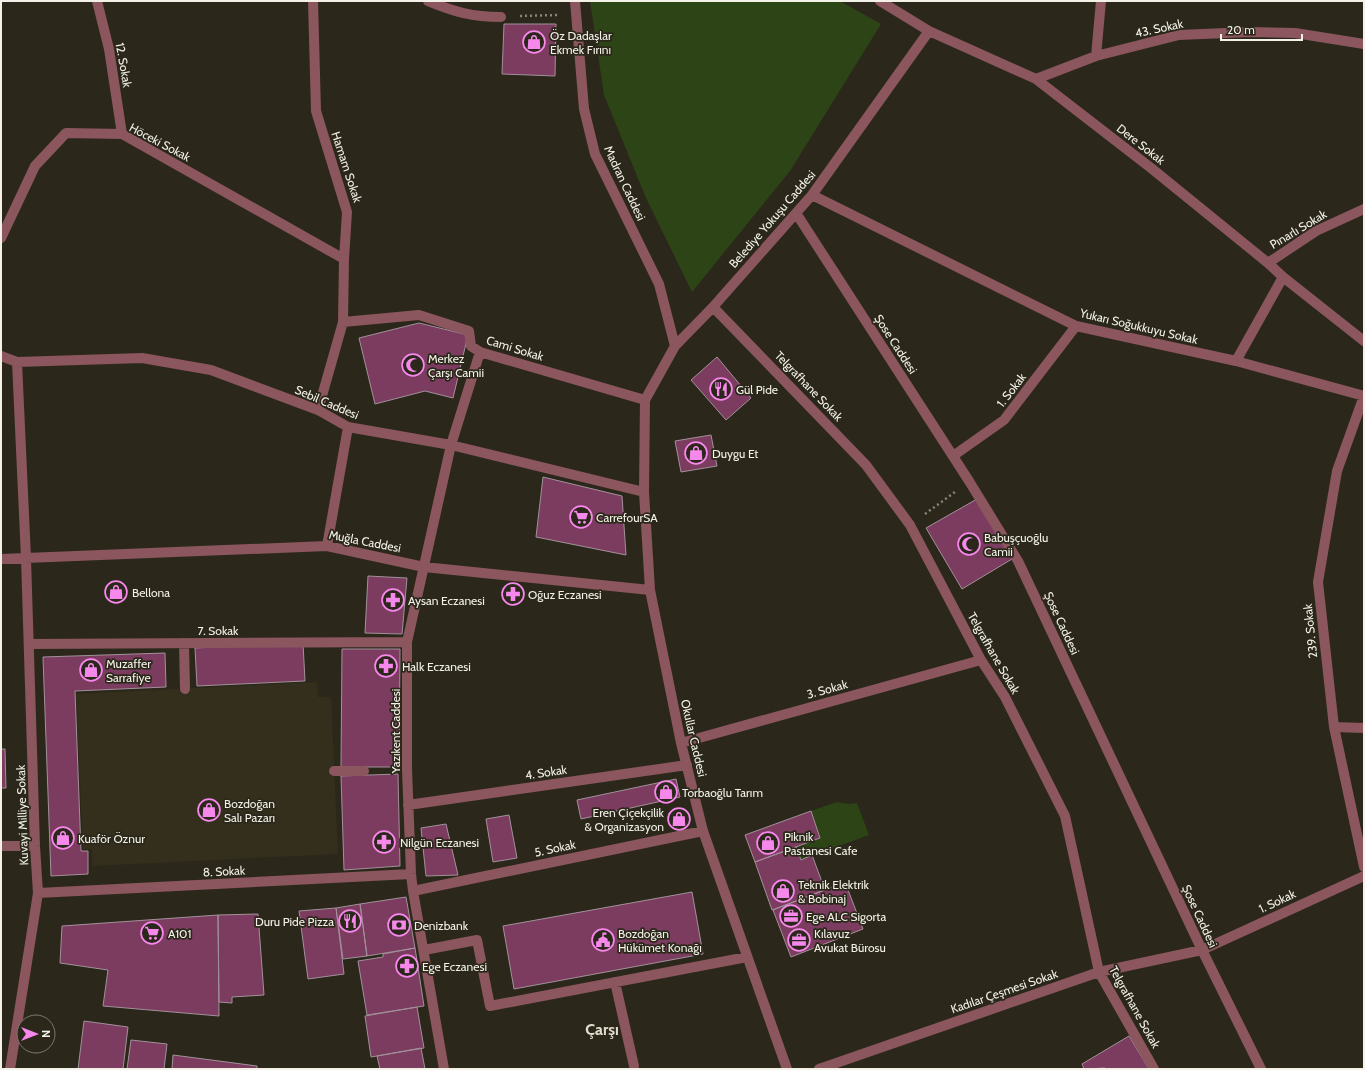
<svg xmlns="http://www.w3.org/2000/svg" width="1365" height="1070" font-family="Cabin,sans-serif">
	<rect width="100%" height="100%" fill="#2b281b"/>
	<path fill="#342f1c" d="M317 682 318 697H331L338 854 92 866V849H83L76 694Z"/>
	<path fill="#2c4416" d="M590 1H840L881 24 790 171 692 292 646 198 604 95Z
		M837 802 848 804 857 803 869 835 801 860 796 847 820 838 811 811Z"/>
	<path fill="#7c3c60" stroke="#a2919a" d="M504 24H556L555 76 502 74Z
		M419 323 468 335 453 398 425 391 375 404 359 338Z
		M717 357 751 398 726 420 691 380Z
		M711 435 717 466 681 472 675 441Z
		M543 477 622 496 626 555 536 537Z
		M977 499 1012 559 962 589 926 528Z
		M368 576 407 578 402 634 365 633Z
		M303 643 305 681 197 686 195 648Z
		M342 649H400L399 767H341Z
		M165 653 166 687 75 691 81 851H88V874L51 876 43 657Z
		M1 749H5L6 788H1Z
		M398 774 400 866 344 870 341 776Z
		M676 779 680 797 581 819 577 800Z
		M684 810 687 824 671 827 669 813Z
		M811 811 820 838 755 862 745 835Z
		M509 815 517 858 493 862 486 819Z
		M446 824 458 875 426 876 421 828Z
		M796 847 801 860 812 855 825 890 772 910 755 862Z
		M845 882 863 929 791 957 773 910Z
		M692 892 703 954 514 989 503 926Z
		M406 897 415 948 367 956 360 904Z
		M360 904 367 956 343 959 336 908Z
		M336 908 344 974 308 979 299 911Z
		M258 914 264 995 232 997V1003L219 1002 218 915Z
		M218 915 219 1016 103 1006 108 970 60 963 62 926Z
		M415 948 424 1006 367 1015 358 961 383 957V954Z
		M417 1007 424 1048 371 1057 365 1016Z
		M84 1021 128 1027 123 1069H78Z
		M1129 1036 1149 1069H1106L1105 1068 1084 1069 1082 1064Z
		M131 1040 167 1044 164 1069H127Z
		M421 1048 425 1069H380L377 1056Z
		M173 1055 257 1066V1069H172Z"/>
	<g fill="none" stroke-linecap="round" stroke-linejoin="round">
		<path stroke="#88867b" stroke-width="2.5" stroke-dasharray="2 3" stroke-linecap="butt" d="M520 16 557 15
			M925 514 955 492"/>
		<path stroke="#8b565d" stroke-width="10" d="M97 1 109 49 122 134
			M313 1 316 111 347 212 344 259 343 322 318 410
			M428 1C455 12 472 17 501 17
			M575 1 584 109 595 154 659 284 675 346
			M880 1 929 31 1036 79 1151 168 1268 263 1283 277 1364 341
			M1096 56 1101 1
			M1036 79 1096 56 1179 35 1250 32 1295 33 1364 44
			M812 195 1076 326 1236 361 1364 396
			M796 213 969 481 1018 561 1202 950 1261 1069
			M1 238 35 166 66 133 122 134 344 259
			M1268 263 1316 231 1364 209
			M713 307 866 465 910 525 981 660 1005 697 1065 816 1099 972 1154 1069
			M343 322 419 315 469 331 471 346 480 352 645 400
			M1 356 17 362 142 358 211 370 318 410 348 427 451 445 644 492
			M1236 361 1283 277
			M1364 396 1337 471 1318 582 1334 727 1364 867
			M953 456 1004 420 1076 326
			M327 546 348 427
			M1 559 327 546 424 567 650 590
			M184 643 185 689
			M29 644 407 642
			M1334 727 1364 728
			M681 743 981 660
			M334 771H364
			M408 805 687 765
			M1 846H35
			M413 891 703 831
			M38 893 411 874
			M424 950 477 940 490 1006 747 957
			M615 982 634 1066
			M10 1069 38 893 35 846 26 558 17 362
			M444 1069 413 891 411 874 407 769V642L451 445 480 352
			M787 1069 703 831 681 743 650 590 644 492 645 400 675 346 713 307 812 195 929 31
			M819 1069 1099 972 1202 950 1364 876"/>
	</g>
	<defs>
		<g id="shop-ring" transform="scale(1.15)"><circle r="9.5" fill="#2b281b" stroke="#f788eb" stroke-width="1.5"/><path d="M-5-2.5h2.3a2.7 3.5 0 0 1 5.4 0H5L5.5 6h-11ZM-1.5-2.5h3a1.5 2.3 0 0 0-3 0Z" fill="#f788eb"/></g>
		<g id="mosque-ring" transform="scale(1.15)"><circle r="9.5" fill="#2b281b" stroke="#f788eb" stroke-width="1.5"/><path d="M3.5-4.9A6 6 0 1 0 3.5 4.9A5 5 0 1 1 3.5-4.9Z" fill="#f788eb"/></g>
		<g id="restaurant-ring" transform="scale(1.15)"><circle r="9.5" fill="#2b281b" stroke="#f788eb" stroke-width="1.5"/><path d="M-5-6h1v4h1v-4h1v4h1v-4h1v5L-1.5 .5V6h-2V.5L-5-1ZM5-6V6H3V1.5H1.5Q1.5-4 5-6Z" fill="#f788eb"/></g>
		<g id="supermarket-ring" transform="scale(1.15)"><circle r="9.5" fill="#2b281b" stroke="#f788eb" stroke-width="1.5"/><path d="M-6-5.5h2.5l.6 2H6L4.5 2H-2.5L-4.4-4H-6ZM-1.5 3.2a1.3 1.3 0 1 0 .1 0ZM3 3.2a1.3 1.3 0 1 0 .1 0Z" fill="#f788eb"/></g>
		<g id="pharmacy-ring" transform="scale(1.15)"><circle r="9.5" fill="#2b281b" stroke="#f788eb" stroke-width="1.5"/><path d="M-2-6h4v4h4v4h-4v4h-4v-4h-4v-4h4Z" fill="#f788eb"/></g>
		<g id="office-ring" transform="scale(1.15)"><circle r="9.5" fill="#2b281b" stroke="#f788eb" stroke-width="1.5"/><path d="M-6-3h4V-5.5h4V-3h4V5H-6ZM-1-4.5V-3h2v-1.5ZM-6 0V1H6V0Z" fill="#f788eb"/></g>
		<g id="bank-ring" transform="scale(1.15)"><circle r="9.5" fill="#2b281b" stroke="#f788eb" stroke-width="1.5"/><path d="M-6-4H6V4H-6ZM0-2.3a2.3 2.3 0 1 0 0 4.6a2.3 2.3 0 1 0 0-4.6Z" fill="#f788eb"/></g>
		<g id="civic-ring" transform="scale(1.15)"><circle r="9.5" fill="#2b281b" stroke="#f788eb" stroke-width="1.5"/><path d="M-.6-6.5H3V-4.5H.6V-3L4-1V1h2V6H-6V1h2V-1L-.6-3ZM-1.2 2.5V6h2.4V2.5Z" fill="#f788eb"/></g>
	</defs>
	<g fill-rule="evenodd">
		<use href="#shop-ring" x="534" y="42"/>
		<use href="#mosque-ring" x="413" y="365"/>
		<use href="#restaurant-ring" x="721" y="389"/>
		<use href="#shop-ring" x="696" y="453"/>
		<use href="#supermarket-ring" x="581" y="517"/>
		<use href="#mosque-ring" x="969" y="544"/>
		<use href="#shop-ring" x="116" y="592"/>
		<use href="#pharmacy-ring" x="513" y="594"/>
		<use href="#pharmacy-ring" x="393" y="600"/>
		<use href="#pharmacy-ring" x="386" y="666"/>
		<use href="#shop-ring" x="91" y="670"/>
		<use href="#shop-ring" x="666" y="792"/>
		<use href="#shop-ring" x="209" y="810"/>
		<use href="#shop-ring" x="679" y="819"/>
		<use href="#shop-ring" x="63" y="838"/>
		<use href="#pharmacy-ring" x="384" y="842"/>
		<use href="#shop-ring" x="768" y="843"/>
		<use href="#shop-ring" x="783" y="891"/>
		<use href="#office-ring" x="791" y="916"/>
		<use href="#restaurant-ring" x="350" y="921"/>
		<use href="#bank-ring" x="399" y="925"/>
		<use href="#supermarket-ring" x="152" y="933"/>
		<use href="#civic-ring" x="603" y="940"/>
		<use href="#office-ring" x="799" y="940"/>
		<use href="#pharmacy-ring" x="407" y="966"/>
	</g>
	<g text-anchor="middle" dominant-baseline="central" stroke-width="3.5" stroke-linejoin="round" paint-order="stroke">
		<g font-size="12" fill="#f3f1e8" stroke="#2b281b">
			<text transform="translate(1159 28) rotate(-12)">43. Sokak</text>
			<text transform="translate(124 65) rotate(80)">12. Sokak</text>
			<text transform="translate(160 142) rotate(28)">Höceki Sokak</text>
			<text transform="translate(1141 144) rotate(38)">Dere Sokak</text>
			<text transform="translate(347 167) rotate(72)">Hamam Sokak</text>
			<text transform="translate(625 183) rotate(65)">Madran Caddesi</text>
			<text transform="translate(772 219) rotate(-49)">Belediye Yokuşu Caddesi</text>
			<text transform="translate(1298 229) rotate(-31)">Pınarlı Sokak</text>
			<text transform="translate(1139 326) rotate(13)">Yukarı Soğukkuyu Sokak</text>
			<text transform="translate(896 344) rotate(57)">Şose Caddesi</text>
			<text transform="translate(515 348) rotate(17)">Cami Sokak</text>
			<text transform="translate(809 386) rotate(46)">Telgrafhane Sokak</text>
			<text transform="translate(1011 390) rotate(-52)">1. Sokak</text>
			<text transform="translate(327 402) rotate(23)">Sebil Caddesi</text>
			<text transform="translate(365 541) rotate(11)">Muğla Caddesi</text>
			<text transform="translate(1062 623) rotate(65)">Şose Caddesi</text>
			<text x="218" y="630">7. Sokak</text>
			<text transform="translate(1310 631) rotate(-96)">239. Sokak</text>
			<text transform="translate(994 653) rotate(60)">Telgrafhane Sokak</text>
			<text transform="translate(827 689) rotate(-15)">3. Sokak</text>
			<text transform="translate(395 731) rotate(-90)">Yazıkent Caddesi</text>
			<text transform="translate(694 738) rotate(77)">Okullar Caddesi</text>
			<text transform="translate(546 772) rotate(-8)">4. Sokak</text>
			<text transform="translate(22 815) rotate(-92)">Kuvayi Milliye Sokak</text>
			<text transform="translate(555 848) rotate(-12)">5. Sokak</text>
			<text transform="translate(224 871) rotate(-3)">8. Sokak</text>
			<text transform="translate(1277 901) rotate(-25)">1. Sokak</text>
			<text transform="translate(1200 916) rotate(65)">Şose Caddesi</text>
			<text transform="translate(1004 991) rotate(-19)">Kadılar Çeşmesi Sokak</text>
			<text transform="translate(1135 1007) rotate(61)">Telgrafhane Sokak</text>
		</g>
		<g font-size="12" fill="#f3f1e8" stroke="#2b281b" text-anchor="start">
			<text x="550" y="35">Öz Dadaşlar<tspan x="550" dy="14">Ekmek Fırını</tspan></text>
			<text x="428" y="358">Merkez<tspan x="428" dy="14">Çarşı Camii</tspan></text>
			<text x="736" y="389">Gül Pide</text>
			<text x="712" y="453">Duygu Et</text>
			<text x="596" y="517">CarrefourSA</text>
			<text x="984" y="537">Babuşçuoğlu<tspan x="984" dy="14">Camii</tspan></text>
			<text x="132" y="592">Bellona</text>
			<text x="528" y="594">Oğuz Eczanesi</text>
			<text x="408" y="600">Aysan Eczanesi</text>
			<text x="106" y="663">Muzaffer<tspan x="106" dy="14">Sarrafiye</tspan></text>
			<text x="402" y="666">Halk Eczanesi</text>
			<text x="682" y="792">Torbaoğlu Tarım</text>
			<text x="224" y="803">Bozdoğan<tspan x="224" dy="14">Salı Pazarı</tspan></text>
			<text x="664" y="812" text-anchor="end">Eren Çiçekçilik<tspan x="664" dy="14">&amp; Organizasyon</tspan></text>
			<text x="784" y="836">Piknik<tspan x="784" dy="14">Pastanesi Cafe</tspan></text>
			<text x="78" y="838">Kuaför Öznur</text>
			<text x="400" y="842">Nilgün Eczanesi</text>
			<text x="798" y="884">Teknik Elektrik<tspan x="798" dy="14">&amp; Bobinaj</tspan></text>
			<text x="806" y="916">Ege ALC Sigorta</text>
			<text x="334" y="921" text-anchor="end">Duru Pide Pizza</text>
			<text x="414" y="925">Denizbank</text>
			<text x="168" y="933">A101</text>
			<text x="618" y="933">Bozdoğan<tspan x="618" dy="14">Hükümet Konağı</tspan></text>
			<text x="814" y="933">Kılavuz<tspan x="814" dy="14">Avukat Bürosu</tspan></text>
			<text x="422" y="966">Ege Eczanesi</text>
		</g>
		<g font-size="16" font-weight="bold" fill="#e2dece" stroke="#2b281b">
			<text x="602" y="1029">Çarşı</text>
		</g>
	</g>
	<rect width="1365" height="1070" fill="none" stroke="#f3f1e8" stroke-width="4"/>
	<g transform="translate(36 1034) rotate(90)"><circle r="19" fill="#2b281b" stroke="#7b786d"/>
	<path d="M0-3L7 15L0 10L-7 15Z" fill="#f788eb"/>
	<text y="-6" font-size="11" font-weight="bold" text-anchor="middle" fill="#f3f1e8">N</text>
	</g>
	<path d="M1221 34v6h81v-6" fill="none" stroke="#f3f1e8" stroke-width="2"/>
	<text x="1227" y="34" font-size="12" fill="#f3f1e8" stroke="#2b281b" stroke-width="3" paint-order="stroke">20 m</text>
</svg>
